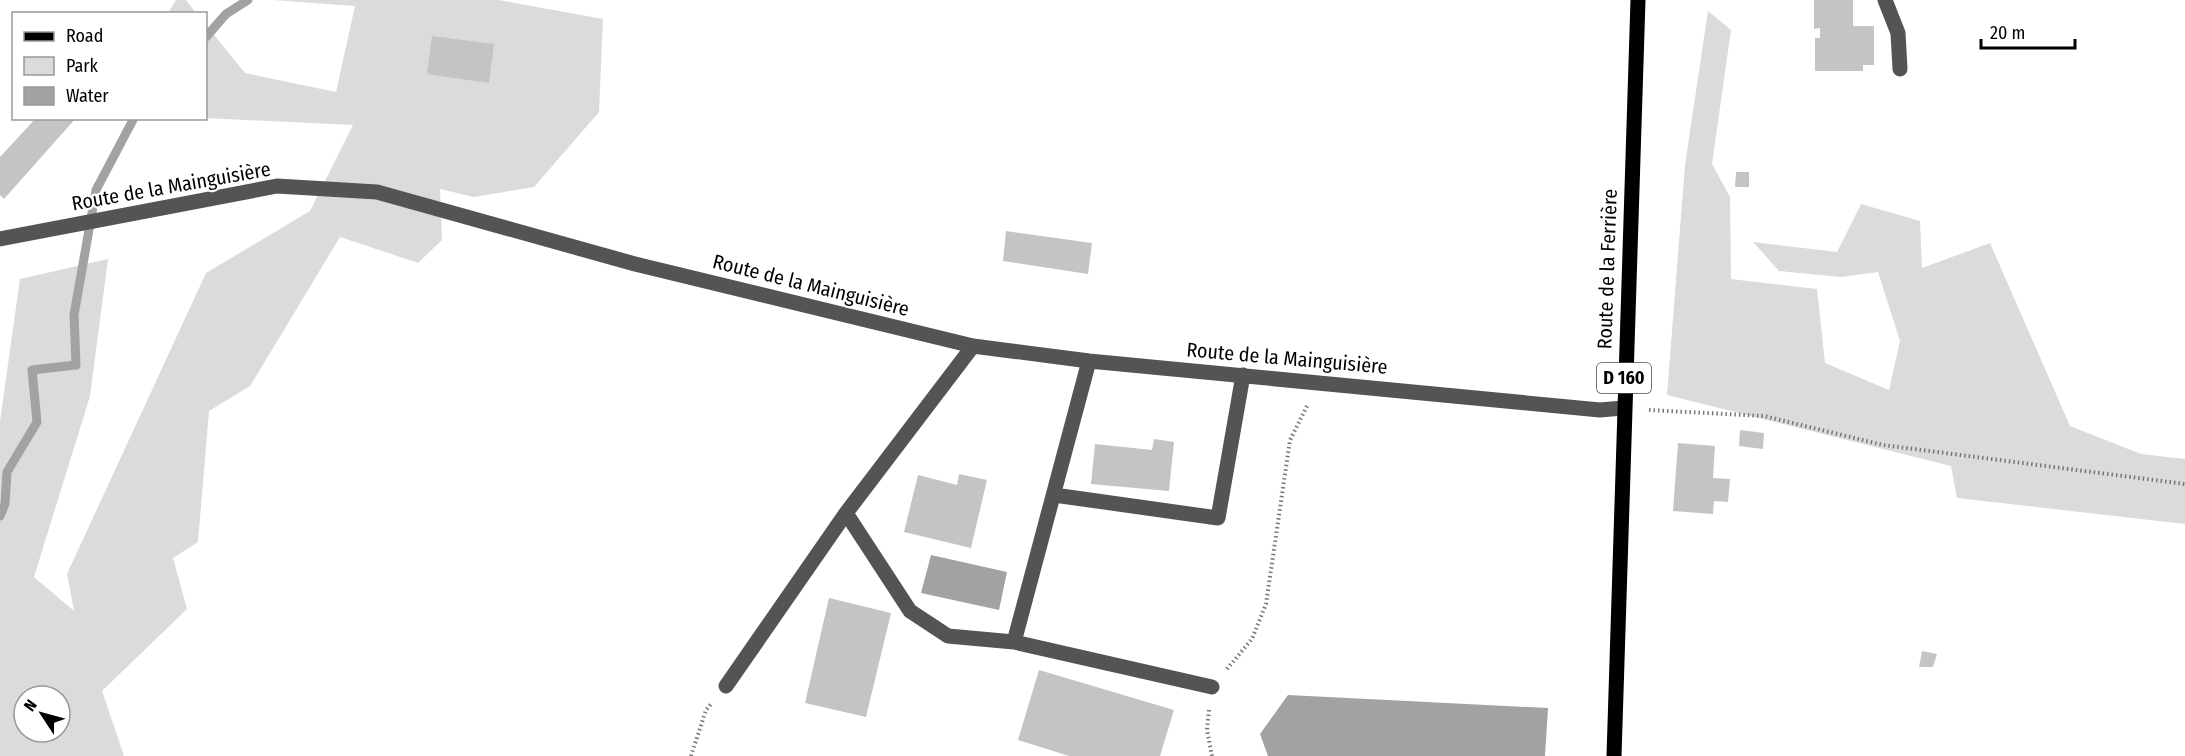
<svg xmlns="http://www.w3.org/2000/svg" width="2185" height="756" font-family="'Fira Sans Condensed',sans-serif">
	<rect width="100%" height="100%" fill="#fff"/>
	<path fill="#dbdbdb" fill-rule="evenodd" d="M176 0H186L196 13H168Z
		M273 0H499L603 19 599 112 534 187 474 197 440 189 442 240 418 263 340 237 250 386 209 411 198 542 173 558 187 609 102 691 124 756H0V421L20 279 108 259 90 396 34 577 74 611 67 574 206 273 310 211 353 125 206 118V25L245 73 336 92 355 6ZM24 696H60V732H24Z
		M1708 11 1731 30 1712 164 1730 197 1731 279 1817 289 1825 363 1889 390 1900 341 1878 272 1841 277 1779 271 1753 242 1837 252 1861 204 1920 221 1922 268 1990 243 2070 426 2141 454 2185 459V524L1957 498 1951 466 1667 395 1685 165Z"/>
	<path fill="#a2a2a2" d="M931 555 1007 572 999 610 921 593Z
		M1288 695 1548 708 1545 756H1268L1260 734Z"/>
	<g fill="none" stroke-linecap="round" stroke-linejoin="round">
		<path stroke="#a2a2a2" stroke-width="9" d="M206 37 226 14 248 0
			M0 516 5 504 7 472 37 422 32 370 76 365 74 315 96 190 134 118"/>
	</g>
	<path fill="#c4c4c4" d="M1814 0H1853V26H1874V65H1863V71H1815V38H1820V28L1814 29Z
		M432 36 494 44 489 83 427 74Z
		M36 118H76L4 199 0 195V157Z
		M1736 172H1749V187H1735Z
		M1006 231 1092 243 1088 274 1003 261Z
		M1740 430 1764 433 1763 449 1739 446Z
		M1154 439 1174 442 1169 491 1091 484 1095 444 1152 450Z
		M1678 443 1715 446 1713 478 1730 479 1728 502 1714 501 1713 514 1673 511Z
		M959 474 987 480 971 548 904 532 918 475 957 485Z
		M829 598 891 613 866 717 805 703Z
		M1922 651 1937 654 1933 667H1919Z
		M1039 670 1174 710 1160 756H1069L1018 740Z"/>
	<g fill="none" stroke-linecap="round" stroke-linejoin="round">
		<path stroke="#767676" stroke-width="4" stroke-dasharray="1.5 3" stroke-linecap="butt" d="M1649 410 1764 416 1883 445 2185 484
			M1227 669 1252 639 1266 604 1290 440 1307 406
			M1209 710 1207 730 1212 756
			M691 756 706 710 711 704"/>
		<path stroke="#545454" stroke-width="15" d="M1885 0 1898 33 1900 69
			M0 239 277 186 377 192 635 264 973 346 1089 361 1600 410 1623 408
			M1054 495 1218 518 1243 375
			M846 513 910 611 948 636 1014 642 1212 687
			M1014 642 1089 361
			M726 686 846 513 973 346"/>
		<path stroke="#000" stroke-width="15" d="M1614 756 1638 0"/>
	</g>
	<g text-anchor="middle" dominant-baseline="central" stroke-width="4.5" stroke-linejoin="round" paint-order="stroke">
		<rect fill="#fff" stroke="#4c4c4c" stroke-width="1.5" x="1597" y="363" width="54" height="30" rx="4.5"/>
		<g font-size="18" font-weight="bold" fill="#000">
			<text x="1624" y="378">D 160</text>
		</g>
		<g font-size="20" fill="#000" stroke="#fff">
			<text transform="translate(171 186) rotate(-10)">Route de la Mainguisière</text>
			<text transform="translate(1607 269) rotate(-88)">Route de la Ferrière</text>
			<text transform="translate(811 285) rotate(14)">Route de la Mainguisière</text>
			<text transform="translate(1287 358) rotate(5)">Route de la Mainguisière</text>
		</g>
	</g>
	<rect x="12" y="12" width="195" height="108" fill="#ffffff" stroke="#999999" stroke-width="1.5"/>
	<rect x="24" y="32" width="30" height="9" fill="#000000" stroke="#999999" stroke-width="1.5"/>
	<text x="66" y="42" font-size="18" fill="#000000">Road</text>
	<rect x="24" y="57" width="30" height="18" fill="#dbdbdb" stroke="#999999" stroke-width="1.5"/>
	<text x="66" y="72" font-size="18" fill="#000000">Park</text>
	<rect x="24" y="87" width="30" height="18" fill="#a2a2a2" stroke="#999999" stroke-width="1.5"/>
	<text x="66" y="102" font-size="18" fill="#000000">Water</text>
	<g transform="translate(42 714) rotate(306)"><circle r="28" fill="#ffffff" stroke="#999999" stroke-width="1.5"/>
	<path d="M0-4.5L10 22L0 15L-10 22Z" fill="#000000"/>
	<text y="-9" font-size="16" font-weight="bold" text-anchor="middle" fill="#000000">N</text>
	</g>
	<path d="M1981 39v9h94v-9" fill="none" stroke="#000000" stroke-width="3"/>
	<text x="1990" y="39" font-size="18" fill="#000000" stroke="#ffffff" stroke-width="4.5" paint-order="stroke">20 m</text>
</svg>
